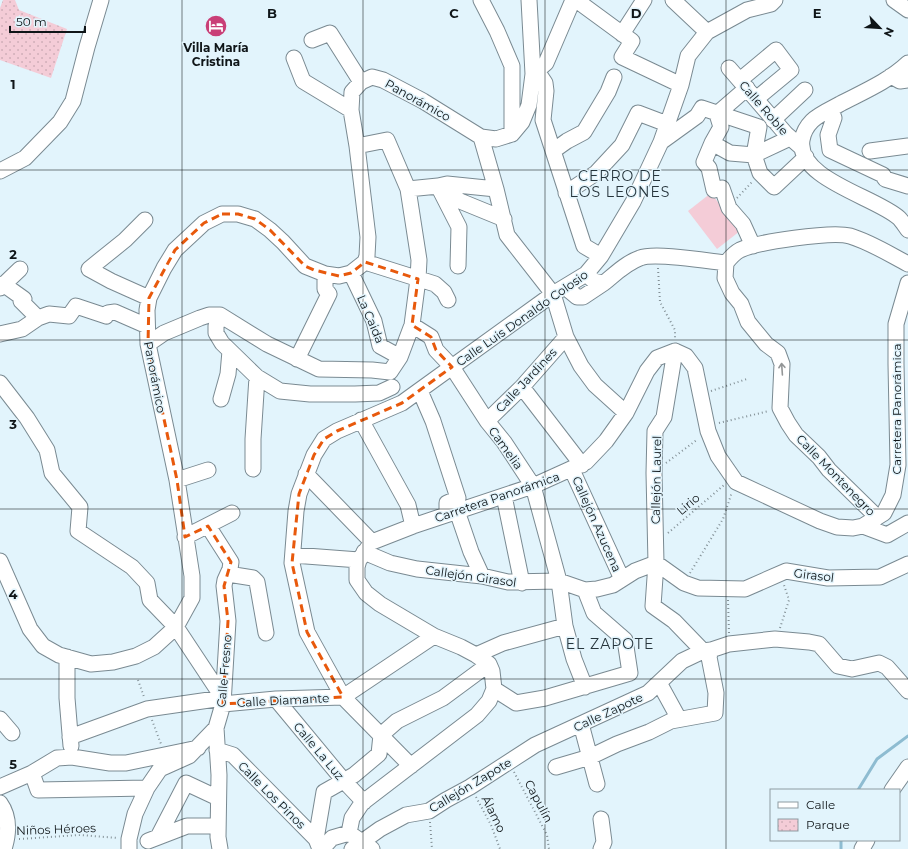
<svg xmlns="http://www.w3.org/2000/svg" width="908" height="849" font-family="Montserrat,sans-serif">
	<defs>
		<pattern id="park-dots" width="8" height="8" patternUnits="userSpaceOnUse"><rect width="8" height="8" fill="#f4ccd7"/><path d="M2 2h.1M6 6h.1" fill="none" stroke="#d0aeb8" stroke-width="1.8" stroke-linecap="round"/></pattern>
	</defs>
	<rect width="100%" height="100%" fill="#e2f4fc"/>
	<path fill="#f4ccd7" d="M711 193 740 231 717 249 688 211Z"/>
	<path fill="url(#park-dots)" d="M3 0H15L19 10 67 29 51 78 0 60V8Z"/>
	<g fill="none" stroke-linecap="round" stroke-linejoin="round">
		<path stroke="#8ebcd1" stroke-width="3" d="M858 790 877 759 908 736
			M841 840V849"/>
		<g stroke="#7a8a92" stroke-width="17">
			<path id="minor" d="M481 0 497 31 512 66V134
				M576 0 632 41 622 57 681 85
				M673 0 707 32
				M894 0 908 10
				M622 34 644 0
				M312 40 330 33 361 82
				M294 58 303 81 351 110
				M908 63C889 81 863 92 840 104 831 109 819 114 812 121 807 126 803 134 802 140 796 179 876 197 899 218 902 221 905 226 908 230
				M729 68 786 134 801 147
				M533 74 541 77 545 83 546 91 543 120 584 246 601 256
				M533 74 546 63 573 0
				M891 76 900 81 908 80
				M740 80 776 50 791 70 756 99
				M831 109 834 118 828 135 830 150 883 175 885 179 908 186
				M717 114 721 127 712 143 704 162 709 168 714 190 722 188 729 208 743 224 753 246
				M717 114 747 88
				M773 120 805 90
				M512 134 522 122 529 105 533 74 529 0
				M481 137 496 189 507 235 553 294 566 337 581 366 595 385 626 413
				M661 142 697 116 702 108 759 127 754 155 760 173 774 187 806 157
				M712 143 730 153 754 155 790 138
				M357 146 387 140 408 189 419 260 418 279 412 325 400 357 390 372
				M553 151 567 141 584 132 608 92 614 77
				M870 151 908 146
				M0 171 25 158 60 122 73 101 87 47 101 0
				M408 189 438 186 460 201 504 219
				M566 193 596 173 622 145 638 113 667 124
				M145 220 125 240 89 269 111 281 149 298
				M365 262 435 284 444 292 448 300
				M726 263 725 278 732 293 741 304 748 322 766 344 778 353 782 364 780 408 788 423 796 435 819 457 829 470 877 517
				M726 263C730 258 734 253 740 250 757 242 832 231 850 236 870 242 889 254 908 264
				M458 266 459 227 438 186 447 184 496 189
				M351 273 374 321 380 346 400 357
				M586 274 594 281 604 283C615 274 626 263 640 258 654 252 708 261 726 263
				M3 284 24 299 21 301 38 318
				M565 287 577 297H583L604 283
				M0 288 20 269
				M220 315 216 326V333L222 343 257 377 280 391 310 394H355L379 393 392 387
				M412 325 431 337 436 350 452 367 487 421 504 442 533 486 559 581 565 626 574 659 585 687
				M0 334 22 329 38 318 49 314 69 316 76 306 106 316 108 313 115 312 147 326
				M148 344 164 333 200 318 209 315H220L267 344 319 369 372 370 390 372
				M675 351 664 417 655 431 654 473 656 563 653 606 674 621 703 651
				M297 359 329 294 325 289V274
				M0 383 27 418 47 450 52 473 80 507 78 531 132 567 147 583 150 600 176 627 223 698 147 709 70 737
				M522 387 582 465
				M420 391 433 421 458 498 447 503V514
				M221 399 228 374 230 351
				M361 420 408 505 413 526
				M487 421 522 387 566 337
				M253 469V439L257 377
				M572 470 622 579
				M306 474 372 542
				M177 480 208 470
				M504 496 522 583
				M457 511 471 552 482 576
				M208 526 231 562 230 569 225 580 224 586 228 621 223 704 216 728 219 775 218 837 220 849
				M863 526 887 535 908 523
				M185 537 232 513
				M364 552 390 563 417 569 482 576 508 582 559 581 585 590 597 589 613 585 635 571 656 563
				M293 555 359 560
				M0 561 30 629 43 646 59 655 91 664 113 662 136 656 154 647 176 627 192 598V576L177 480 148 344 147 310 149 298 164 268 175 250 204 223 222 214H238L255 219 270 230 283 242 305 266 325 274 339 276 351 273 365 262 367 256 368 237 357 146 351 110 352 92 361 82 372 77 383 80 423 101 481 137 496 139 512 134
				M656 563 684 583 698 588 745 589 786 571 828 578 880 577 908 564
				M228 574 253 578 257 582 266 633
				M476 655 503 643 565 626
				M67 657V698L71 746
				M656 685 662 688 679 719
				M494 689 516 703 545 698 630 673 625 640 594 613 585 590
				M343 697 434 636
				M276 699 344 781 364 802
				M223 704 276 699 343 697
				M0 719 12 733
				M581 724 597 784
				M217 750 233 755 316 839 320 849
				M411 766 343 697 307 632 292 563 296 511 299 494 314 455 324 439 337 431 402 403 553 294 586 274 601 256 633 202 661 142 681 85 688 56 707 32 747 10 771 4 775 0
				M556 767 590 757 617 744 649 732 671 721 715 713 716 693 709 657 711 650
				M32 773 38 790 147 788
				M0 787 32 773 57 758 72 757 110 763H126L198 748
				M892 790 908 767
				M0 803C10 817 9 833 4 849
				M158 837 186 783 218 798
				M316 839 324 792 354 775 379 754 381 735 397 721 443 698 489 664
				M148 841 187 826H218
				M129 849V839L135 814 147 788 160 769 189 756 216 728
				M322 849 332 838 349 833
				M352 849 380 829 406 815 429 811 446 800 470 787 535 745 648 693 682 661 703 651 711 650 729 644 775 639 809 642 819 644 838 666 852 669 879 663 887 667 908 691
				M372 849 349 833 352 818 362 803 477 715 489 701 494 689 492 671 489 664 476 655 461 647 434 636 380 604 366 593 357 580V567L359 560 372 542 413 526 533 486 586 462 606 441 626 413 647 371 657 358 675 351 686 356 695 368 708 431 718 456 736 482 820 521 837 527 853 528 863 526 884 513 893 495 898 465 896 364V324L908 283
				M601 849 604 842 601 819
				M862 849 867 840"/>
		</g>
		<path stroke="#839096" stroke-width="2" stroke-dasharray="1 3" stroke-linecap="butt" d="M737 198 752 182
			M658 268 660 302 675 330V340
			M711 391 747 379
			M719 423 769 411
			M666 463 698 439
			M668 533 724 485
			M690 573 723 519 732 492
			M728 600 729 633
			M780 628 789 600 784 585
			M138 680 144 697
			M152 720 161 744
			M514 772 547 835 549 849
			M476 797 491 825 500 849
			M430 822 432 849
			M19 839 80 835 118 838"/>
		<use href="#minor" stroke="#fff" stroke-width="15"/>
	</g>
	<defs><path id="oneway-shaft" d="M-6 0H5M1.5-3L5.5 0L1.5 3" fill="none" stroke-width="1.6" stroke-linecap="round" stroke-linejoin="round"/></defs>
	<use stroke="#939697" href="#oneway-shaft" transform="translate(782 369) rotate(-94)"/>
	<path fill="none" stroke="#e8590c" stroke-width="3" stroke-dasharray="8 5" stroke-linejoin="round" d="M222 214H238L255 219 270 230 305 266 314 270 339 276 351 273 365 262 418 279 412 325 431 337 436 350 452 367 402 403 337 431 324 439 314 455 299 494 292 563 307 632 343 697 223 704 228 621 224 586 231 562 208 526 185 537 177 480 148 344 149 298 175 250 204 223Z"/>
	<path fill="none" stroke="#0f1518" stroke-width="1" stroke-opacity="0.55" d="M182 0V849M363 0V849M545 0V849M726 0V849M0 170H908M0 340H908M0 509H908M0 679H908"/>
	<defs>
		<g id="hotel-disc" transform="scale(1.15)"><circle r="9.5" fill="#c93f77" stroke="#e2f4fc"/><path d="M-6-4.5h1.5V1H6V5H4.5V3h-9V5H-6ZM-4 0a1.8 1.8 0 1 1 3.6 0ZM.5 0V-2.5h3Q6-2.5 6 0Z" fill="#fff"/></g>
	</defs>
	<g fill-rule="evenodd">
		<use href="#hotel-disc" x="216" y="26"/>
	</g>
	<g text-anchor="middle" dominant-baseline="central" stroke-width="3" stroke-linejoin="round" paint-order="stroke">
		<g font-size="12" font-weight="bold" fill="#0f1518" stroke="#e2f4fc">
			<text x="216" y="47">Villa María<tspan x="216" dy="14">Cristina</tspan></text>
		</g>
		<g font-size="12" fill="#0f1518" stroke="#e2f4fc">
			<text transform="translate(418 100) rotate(29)">Panorámico</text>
			<text transform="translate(764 108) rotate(49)">Calle Roble</text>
			<text transform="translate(522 318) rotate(-35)">Calle Luis Donaldo Colosio</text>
			<text transform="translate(371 319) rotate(67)">La Caida</text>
			<text transform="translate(155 377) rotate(79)">Panorámico</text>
			<text transform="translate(526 380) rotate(-47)">Calle Jardines</text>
			<text transform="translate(896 409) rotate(-90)">Carretera Panorámica</text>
			<text transform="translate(506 448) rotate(54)">Camelia</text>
			<text transform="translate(836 475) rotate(46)">Calle Montenegro</text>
			<text transform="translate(656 480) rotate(-89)">Callejón Laurel</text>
			<text transform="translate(497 497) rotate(-19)">Carretera Panorámica</text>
			<text transform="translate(688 504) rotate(-41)">Lirio</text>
			<text transform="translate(597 524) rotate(66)">Callejón Azucena</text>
			<text transform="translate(814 575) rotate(7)">Girasol</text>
			<text transform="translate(471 576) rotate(8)">Callejón Girasol</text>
			<text transform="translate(224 671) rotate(-85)">Calle Fresno</text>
			<text transform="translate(283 700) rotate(-3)">Calle Diamante</text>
			<text transform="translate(608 712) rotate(-25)">Calle Zapote</text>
			<text transform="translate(319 751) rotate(50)">Calle La Luz</text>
			<text transform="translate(470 785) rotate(-31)">Callejón Zapote</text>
			<text transform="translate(272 795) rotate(45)">Calle Los Pinos</text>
			<text transform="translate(539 801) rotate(62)">Capulín</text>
			<text transform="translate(494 814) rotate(64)">Álamo</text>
			<text transform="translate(56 829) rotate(-2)">Niños Héroes</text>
		</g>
		<g font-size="14" letter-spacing="1" fill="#27353c" stroke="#e2f4fc">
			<text x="620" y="176">CERRO DE<tspan x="620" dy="16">LOS LEONES</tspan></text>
			<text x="610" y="644">EL ZAPOTE</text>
		</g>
	</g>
	<g font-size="13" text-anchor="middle" font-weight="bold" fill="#0f1518" stroke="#e2f4fc" stroke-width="3" stroke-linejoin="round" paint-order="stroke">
		<text x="272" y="18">B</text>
		<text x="454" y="18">C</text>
		<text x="636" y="18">D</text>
		<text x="817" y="18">E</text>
		<text x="13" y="89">1</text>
		<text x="13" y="259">2</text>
		<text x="13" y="429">3</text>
		<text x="13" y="599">4</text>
		<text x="13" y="769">5</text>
	</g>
	<rect x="770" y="789" width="130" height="52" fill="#e2f4fc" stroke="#8e9ba1"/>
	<rect x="778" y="802" width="20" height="6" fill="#ffffff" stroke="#8e9ba1"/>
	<text x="806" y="809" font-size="12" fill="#0f1518">Calle</text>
	<rect x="778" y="819" width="20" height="12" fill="url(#park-dots)" stroke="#8e9ba1"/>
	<text x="806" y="829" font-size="12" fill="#0f1518">Parque</text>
	<g transform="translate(880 28) rotate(115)" stroke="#e2f4fc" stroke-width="3" paint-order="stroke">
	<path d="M0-3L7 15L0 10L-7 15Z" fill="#0f1518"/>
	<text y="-6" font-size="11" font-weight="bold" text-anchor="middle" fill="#0f1518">N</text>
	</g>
	<path d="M10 26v6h75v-6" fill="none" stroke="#0f1518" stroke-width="2"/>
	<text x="16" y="26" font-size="12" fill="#0f1518" stroke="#e2f4fc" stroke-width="3" paint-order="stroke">50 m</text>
</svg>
